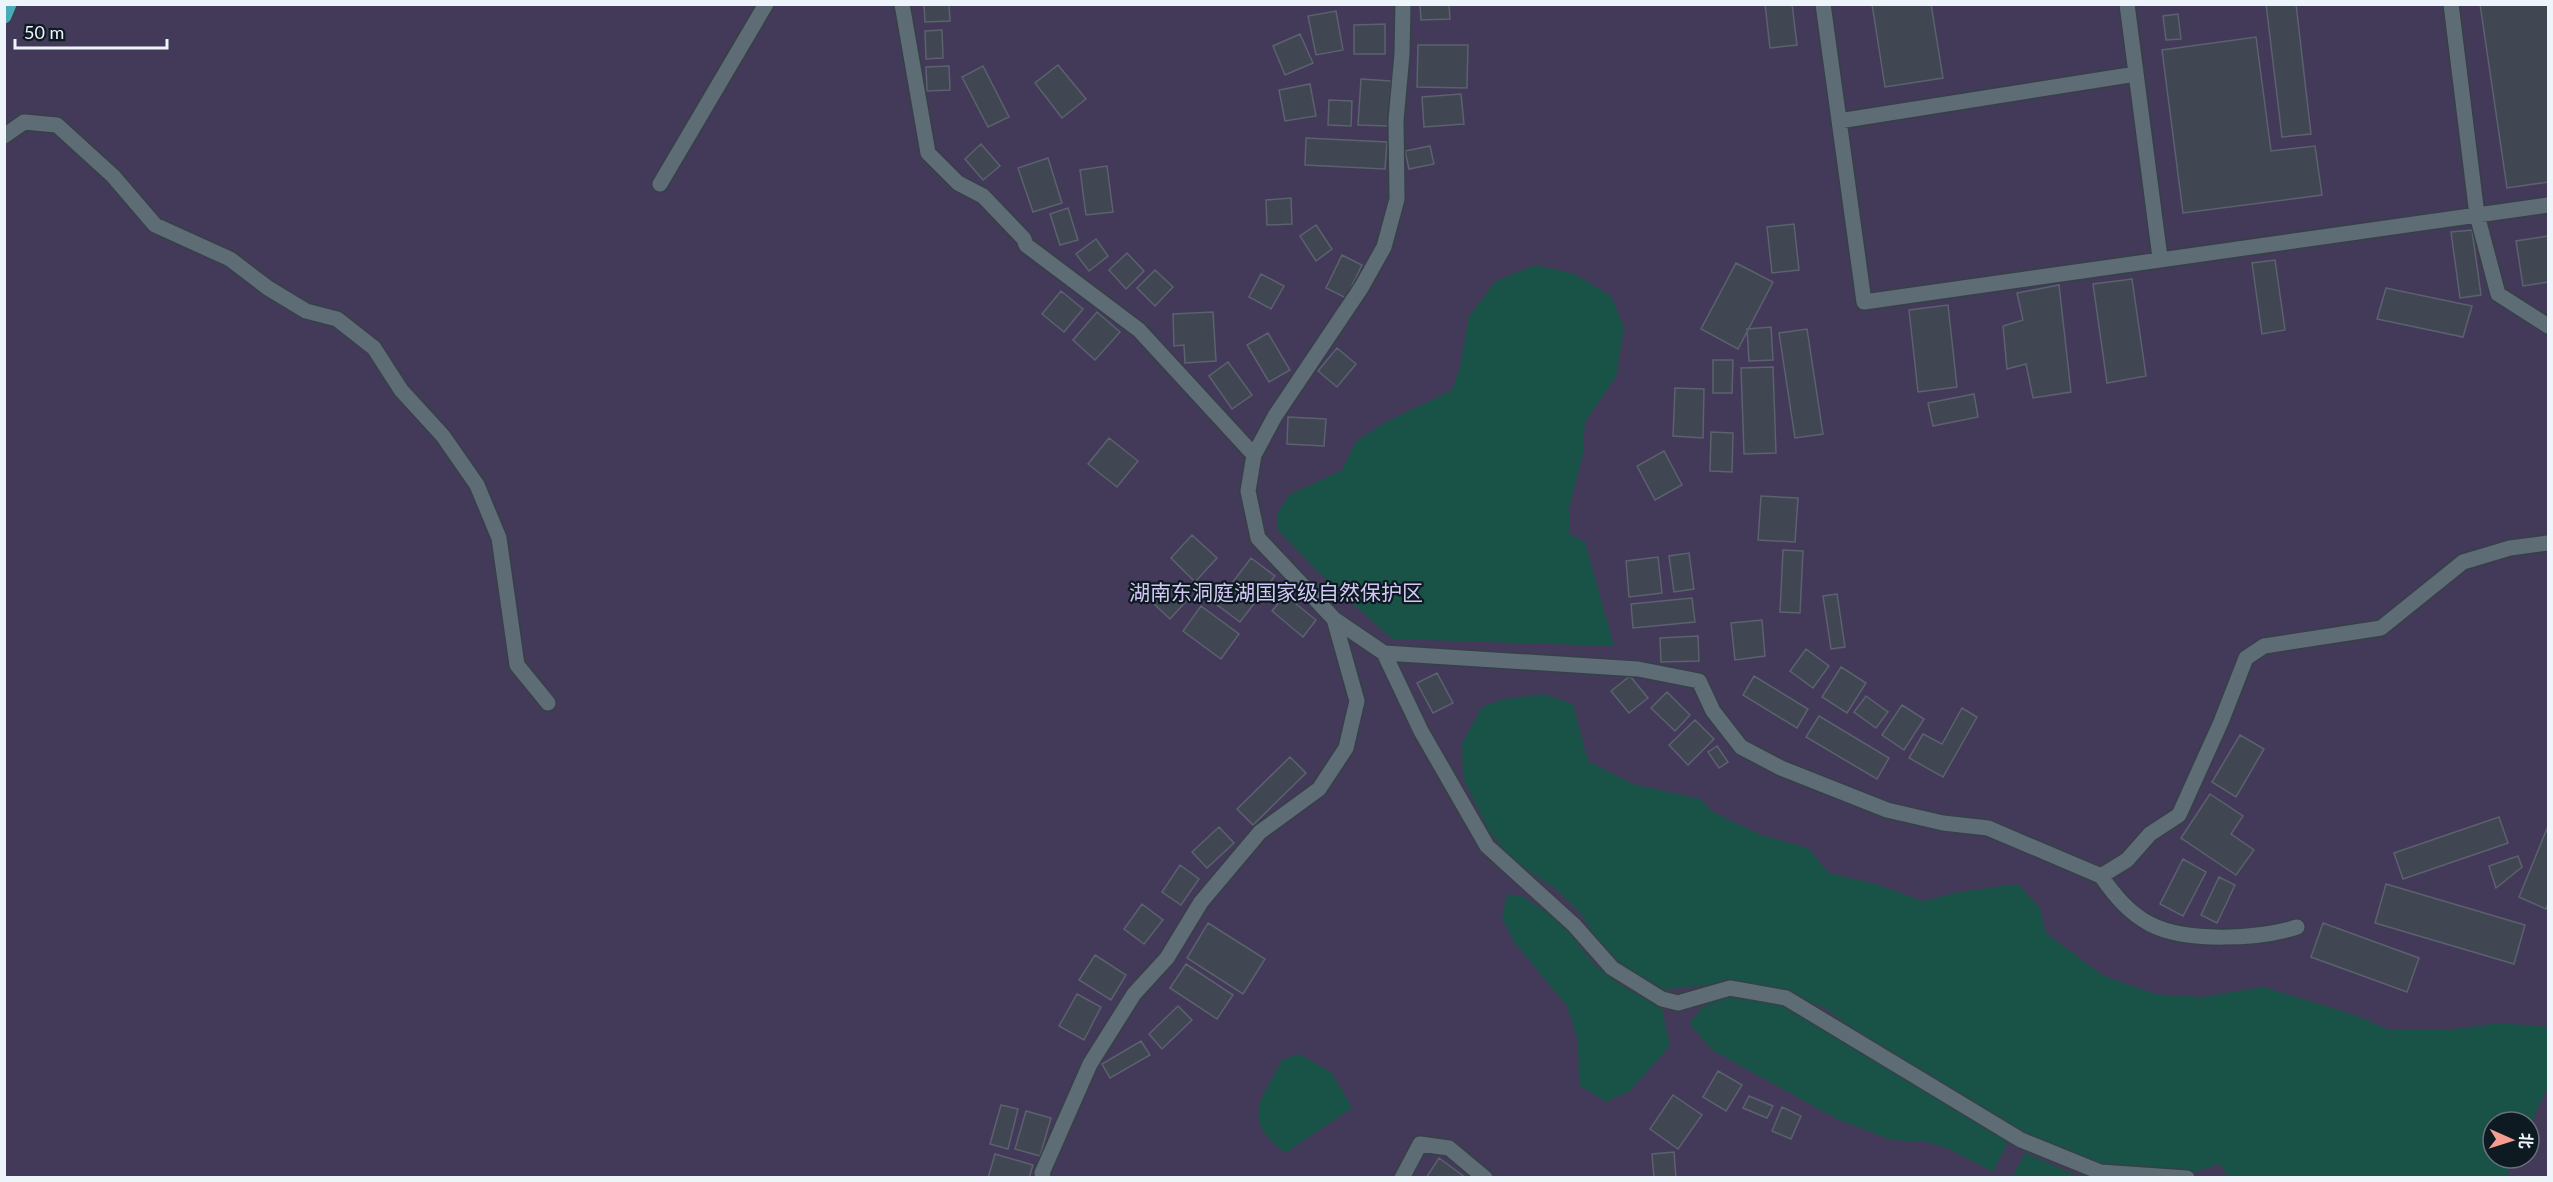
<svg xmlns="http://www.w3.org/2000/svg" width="2553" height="1182" font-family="Lato,'Noto Sans SC',sans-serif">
	<rect width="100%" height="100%" fill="#18242c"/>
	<path fill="#433a5a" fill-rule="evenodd" d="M5 5H2548V1177L5 1178ZM2493 1122H2529V1158H2493Z"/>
	<path fill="#195247" d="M1535 265 1575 274 1611 296 1624 328 1616 377 1585 422 1583 455 1569 508V534L1585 542 1614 646 1392 639 1318 572 1278 530 1277 514 1289 495 1342 470 1356 441 1384 423 1452 390 1460 367 1469 316 1496 281Z
		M1544 694 1573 704 1588 761 1633 784 1701 799 1713 812 1761 835 1808 848 1829 873 1876 884 1923 901 1959 892 2017 884 2040 908 2046 933 2102 975 2155 994 2201 997 2263 987 2355 1015 2390 1030 2454 1029 2499 1023 2548 1027V1086L2529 1128V1122H2493V1158H2515L2506 1177 2230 1178 2219 1164 2195 1172 2106 1165 2020 1133 1963 1095 1859 1033 1825 1008 1778 990 1730 982 1663 990 1613 963 1580 913 1557 890 1513 860 1489 831 1463 778 1462 743 1482 707 1504 699Z
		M1507 894 1522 896 1562 923 1594 965 1619 984 1662 1009 1670 1046 1630 1091 1606 1102 1579 1085 1578 1041 1567 1006 1514 942 1502 918Z
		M1731 995 1786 1005 2009 1140 1993 1172 1949 1149 1927 1142 1891 1140 1837 1119 1712 1050 1689 1023 1703 1007Z
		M1299 1054 1332 1073 1352 1108 1285 1153C1241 1119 1260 1101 1282 1060Z
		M2025 1153 2079 1177H2012Z"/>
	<path fill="#414653" stroke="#5b616e" stroke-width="1.5" d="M924 4H949L950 21 925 22Z
		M1420 4H1449L1450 19 1421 20Z
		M1765 4H1792L1797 45 1770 48Z
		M1872 4H1931L1943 78 1885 87Z
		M2266 4H2296L2311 134 2282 137Z
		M2480 4H2548V182L2507 188Z
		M1336 11 1343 50 1316 55 1308 16Z
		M2178 14 2181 39 2166 40 2163 16Z
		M1385 24V54H1354V25Z
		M942 30 943 58 926 59 925 31Z
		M1300 34 1313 63 1285 75 1273 46Z
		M2256 37 2271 151 2315 146 2322 195 2183 213 2162 50Z
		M1418 45H1468L1467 88 1417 87Z
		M1058 65 1086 99 1062 118 1035 83Z
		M949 66 950 90 927 91 926 67Z
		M983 66 1009 117 988 127 962 77Z
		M1361 79 1391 81 1388 126 1358 125Z
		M1310 84 1316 116 1285 121 1279 90Z
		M1461 94 1464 124 1424 127 1422 97Z
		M1329 100 1352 101 1351 126 1328 125Z
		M1306 138 1387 142 1385 169 1305 165Z
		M981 144 1000 166 983 180 965 159Z
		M1430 146 1434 164 1409 169 1405 151Z
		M1048 158 1062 203 1033 212 1018 168Z
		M1107 166 1113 212 1086 215 1080 170Z
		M1291 198 1292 224 1267 225 1266 200Z
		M1068 208 1078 240 1060 245 1050 214Z
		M1794 224 1799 270 1772 273 1767 227Z
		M1316 225 1332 249 1316 261 1300 236Z
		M2472 230 2481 295 2460 298 2451 232Z
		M2548 236V282L2523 286 2516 241Z
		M1096 239 1108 256 1089 271 1076 254Z
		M1127 253 1144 271 1126 289 1109 270Z
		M1342 255 1362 265 1346 298 1326 288Z
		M2275 260 2285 330 2262 334 2252 263Z
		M1736 263 1773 282 1738 349 1701 329Z
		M1155 270 1173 287 1155 306 1137 288Z
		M1261 274 1284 286 1271 309 1249 297Z
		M2132 279 2146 376 2107 383 2093 284Z
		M2059 285 2071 392 2033 398 2026 364 2007 369 2003 326 2023 320 2017 293Z
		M2386 288 2472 306 2463 337 2377 319Z
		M1061 291 1083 309 1064 332 1042 314Z
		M1948 305 1957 387 1918 392 1909 310Z
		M1097 312 1120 332 1095 360 1073 340Z
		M1213 312 1216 361 1185 363 1184 345 1174 346 1173 314Z
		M1771 327 1773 360 1749 361 1747 329Z
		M1807 329 1823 434 1795 438 1779 333Z
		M1268 333 1290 370 1269 382 1247 345Z
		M1337 348 1356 364 1337 387 1318 371Z
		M1713 360H1733L1732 393H1713Z
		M1228 362 1252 395 1232 409 1209 376Z
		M1773 367 1776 453 1744 454 1741 368Z
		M1675 388 1704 389 1703 438 1673 436Z
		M1974 394 1978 417 1933 426 1928 403Z
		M1288 417 1326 419 1324 446 1287 444Z
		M1711 432 1733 433 1732 472 1710 471Z
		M1109 438 1138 461 1117 487 1088 464Z
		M1664 451 1682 485 1655 500 1637 466Z
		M1761 496 1798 498 1795 542 1758 540Z
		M1192 535 1217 558 1195 582 1171 558Z
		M1783 550 1803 551 1800 613 1780 612Z
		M1689 553 1694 589 1674 592 1669 556Z
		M1658 557 1662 593 1629 597 1626 561Z
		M1251 558 1275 576 1240 622 1216 604Z
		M1171 583 1189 598 1170 619 1153 603Z
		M1837 594 1845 647 1831 649 1823 596Z
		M1285 595 1316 620 1303 637 1272 611Z
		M1692 598 1695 622 1633 628 1631 604Z
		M1201 606 1239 634 1221 659 1183 631Z
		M1762 620 1765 656 1735 660 1731 623Z
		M1698 636 1699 661 1661 662 1660 638Z
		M1806 649 1829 666 1813 688 1790 671Z
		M1841 667 1866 683 1847 713 1822 697Z
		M1437 673 1453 703 1433 713 1417 683Z
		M1630 676 1648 698 1629 713 1611 691Z
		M1754 676 1808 709 1797 728 1743 695Z
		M1667 692 1690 715 1675 731 1651 708Z
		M1866 696 1888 712 1876 728 1854 712Z
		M1902 705 1924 719 1904 750 1882 735Z
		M1962 708 1977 717 1943 777 1909 758 1923 734 1942 744Z
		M1819 716 1889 758 1877 779 1806 737Z
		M1695 720 1714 739 1688 765 1669 745Z
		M2240 735 2264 749 2236 797 2212 782Z
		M1717 746 1728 762 1719 768 1708 752Z
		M1290 757 1306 773 1253 825 1237 809Z
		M2210 794 2243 816 2231 834 2254 850 2236 875 2181 838Z
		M2499 817 2508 843 2403 879 2394 853Z
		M2548 826V903L2546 909 2519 897Z
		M1219 827 1234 843 1207 868 1192 852Z
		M2518 856 2522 867 2496 888 2489 866Z
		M2183 859 2206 872 2183 916 2160 904Z
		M1180 865 1199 879 1181 905 1162 892Z
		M2219 877 2235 885 2217 923 2201 915Z
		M2386 884 2525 925 2514 964 2375 923Z
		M1142 904 1163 920 1144 944 1124 929Z
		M1208 923 1265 959 1243 994 1187 958Z
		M2323 923 2419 958 2407 992 2311 957Z
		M1095 955 1126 975 1111 1000 1079 980Z
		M1186 964 1233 995 1217 1019 1170 988Z
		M1077 994 1101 1007 1084 1040 1059 1026Z
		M1178 1006 1192 1020 1162 1049 1149 1034Z
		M1141 1041 1150 1055 1110 1078 1102 1064Z
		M1718 1071 1742 1085 1726 1111 1703 1097Z
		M1673 1095 1702 1115 1678 1149 1650 1129Z
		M1749 1096 1773 1106 1767 1118 1743 1108Z
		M1001 1105 1018 1109 1008 1149 990 1144Z
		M1782 1107 1801 1116 1791 1139 1772 1131Z
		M1026 1111 1051 1118 1040 1156 1015 1149Z
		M1674 1152 1676 1178H1654L1652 1154Z
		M995 1154 1033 1165 1029 1178H988Z
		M1439 1158 1466 1178H1426Z"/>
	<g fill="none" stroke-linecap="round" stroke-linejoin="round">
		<g stroke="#364047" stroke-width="18">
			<path id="minor" d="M902 4 928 153 958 183 983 196 1024 239 1026 245 1139 330 1254 455
				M1403 4 1402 54 1396 120 1397 199 1384 247 1361 288 1275 416 1254 455 1248 491 1258 538 1334 619 1384 653 1638 669 1699 681 1713 711 1741 747 1781 768 1887 810 1943 823 1988 828 2101 876 2127 860 2150 834 2179 815 2221 722 2246 658 2264 646 2381 628 2463 562 2510 548 2548 543
				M1823 4 1864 302 2548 205
				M2127 4 2160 258
				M2451 4 2477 215 2498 294 2548 326
				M1839 121 2136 74
				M4 136 24 122 57 125 113 176 155 225 230 259 268 288 306 311 337 319 374 348 401 390 443 436 477 485 499 538 517 665 548 703
				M660 184 766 4
				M1384 653 1421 731 1487 846 1574 925 1612 968 1662 999 1678 1003 1730 988 1786 998 2021 1140 2100 1172 2187 1178
				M2101 876C2115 896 2129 913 2150 924 2186 943 2260 939 2297 927
				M1043 1178 1042 1173 1090 1064 1134 994 1167 958 1201 902 1260 832 1319 789 1346 748 1357 701 1334 619
				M1402 1178 1420 1144 1449 1148 1485 1178"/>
		</g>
		<g stroke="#364047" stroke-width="18">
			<path id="primary" d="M4 16 9 4"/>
		</g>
		<use href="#minor" stroke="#5e6c76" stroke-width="15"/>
		<use href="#primary" stroke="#4baaba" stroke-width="15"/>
	</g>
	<g text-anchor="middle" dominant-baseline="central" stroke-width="4.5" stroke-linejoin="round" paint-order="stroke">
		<g font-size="21" fill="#d3c8f5" stroke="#0e1a22">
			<text x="1276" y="591">湖南东洞庭湖国家级自然保护区</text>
		</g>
	</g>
	<rect width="2553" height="1182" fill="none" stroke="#edf5fb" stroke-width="12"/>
	<g transform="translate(2511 1140) rotate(93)"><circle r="28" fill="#0e1a22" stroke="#677279" stroke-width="1.5"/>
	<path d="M0-4.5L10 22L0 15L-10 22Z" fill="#f59c93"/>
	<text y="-9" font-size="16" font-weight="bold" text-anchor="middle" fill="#edf5fb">北</text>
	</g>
	<path d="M15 39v9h152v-9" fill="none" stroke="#edf5fb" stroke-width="3"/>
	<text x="24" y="39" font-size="18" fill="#edf5fb" stroke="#0e1a22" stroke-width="4.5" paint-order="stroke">50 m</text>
</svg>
